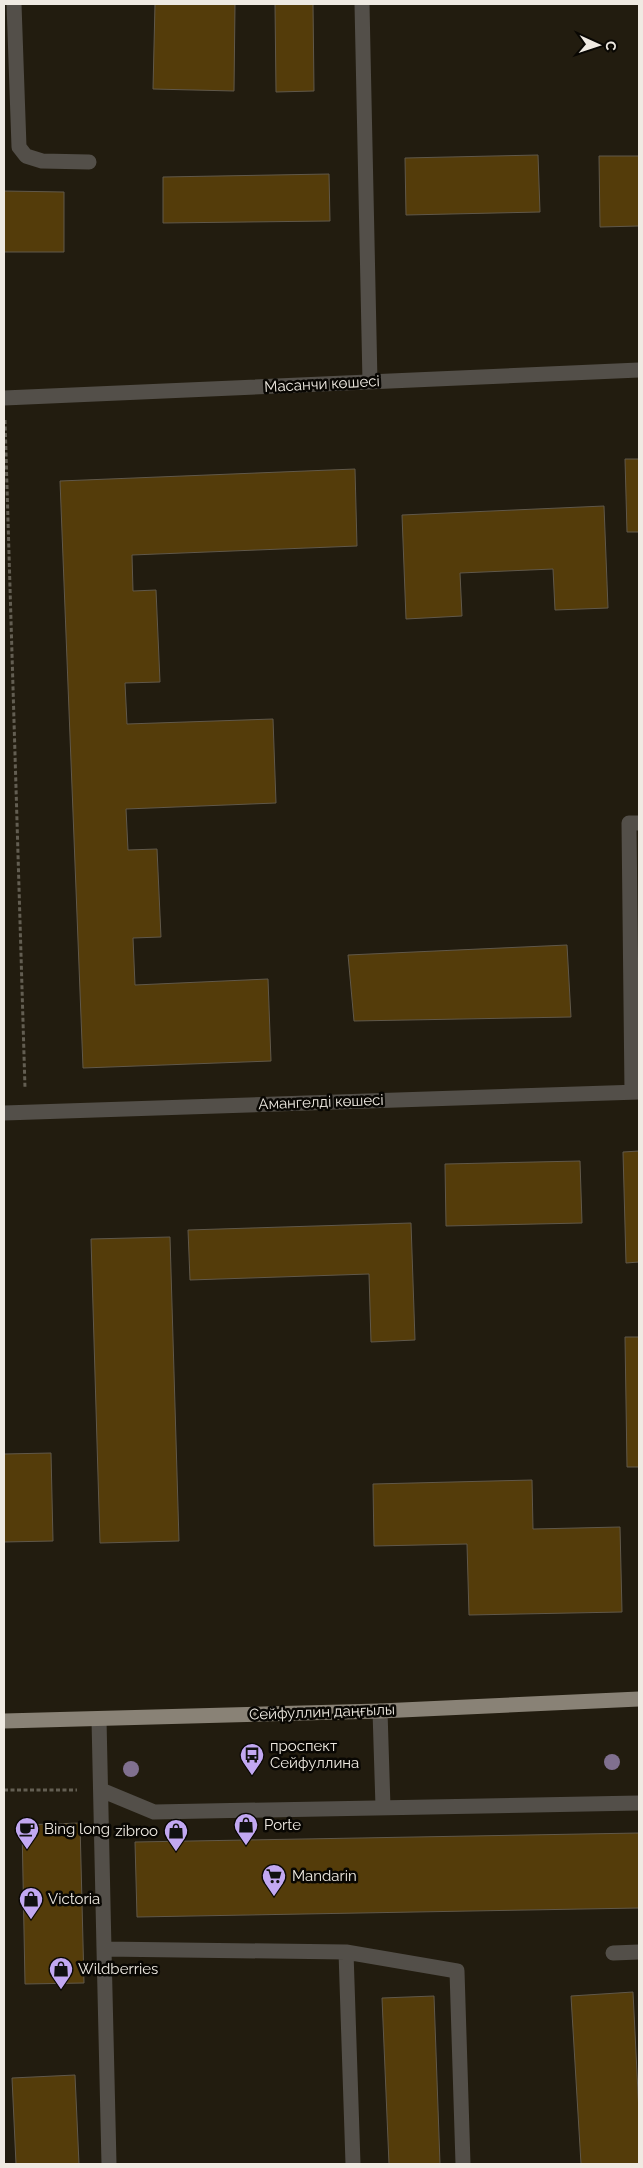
<svg xmlns="http://www.w3.org/2000/svg" width="643" height="2168" font-family="Raleway,sans-serif">
	<rect width="100%" height="100%" fill="#221c0f"/>
	<path fill="#543c0a" stroke="#60584a" d="M155 4H235L234 91 153 89Z
		M275 4H313L314 91 276 92Z
		M538 155 540 212 406 215 405 158Z
		M599 156H639V226L600 227Z
		M329 174 330 221 163 223V177Z
		M4 191 64 192V252H4Z
		M625 459H639V532H627Z
		M355 469 357 546 132 555 133 591 156 590 160 682 125 683 127 724 273 719 276 803 126 809 128 850 157 849 161 937 133 938 135 985 268 979 271 1061 83 1068 60 481Z
		M604 506 608 608 555 610 553 569 460 573 462 616 406 619 402 515Z
		M567 945 571 1017 354 1021 348 955Z
		M639 1151V1262L626 1263 623 1152Z
		M580 1161 582 1223 446 1226 445 1164Z
		M411 1223 415 1340 371 1342 369 1274 190 1280 188 1230Z
		M170 1237 179 1541 100 1543 91 1239Z
		M625 1337H639V1467H627Z
		M51 1453 53 1541 4 1542V1454Z
		M532 1480 533 1529 620 1527 622 1612 469 1615 467 1544 374 1546 373 1484Z
		M80 1823 84 1983 25 1984 22 1825Z
		M639 1833V1908L137 1917 135 1842Z
		M633 1992 639 2113V2164H581L571 1996Z
		M434 1996 440 2164H389L382 1998Z
		M75 2075 79 2164H16L12 2078Z"/>
	<g fill="none" stroke-linecap="round" stroke-linejoin="round">
		<path stroke="#635e52" stroke-width="3" stroke-dasharray="4 2.5" stroke-linecap="butt" d="M5 420 25 1088
			M4 1790H77"/>
		<path stroke="#534f49" stroke-width="15" d="M14 4 19 147 26 156 42 161 89 162
			M362 4 370 382
			M4 398 639 370
			M632 1092 629 823H639
			M4 1113 639 1092
			M380 1711 383 1807
			M99 1719 104 1949 346 1952
			M101 1790 154 1812 639 1803
			M104 1949 109 2164
			M613 1953 639 1952
			M353 2164 346 1952 457 1971 463 2164"/>
		<path stroke="#898276" stroke-width="15" d="M4 1721 380 1711 639 1699"/>
	</g>
	<g fill="#80708f">
		<circle cx="612" cy="1762" r="8"/>
		<circle cx="131" cy="1769" r="8"/>
	</g>
	<defs>
		<g id="bus-pin" transform="scale(1.25)"><path d="M0 17L-7.5 6A9.5 9.5 0 1 1 7.5 6Z" fill="#c2a8f2" stroke="#090703"/><path d="M-5-6H5V4H4V6H2V4H-2V6H-4V4H-5ZM-3.5-4V0h7V-4ZM-3.5 1.2v1.5H-2V1.2ZM2 1.2v1.5H3.5V1.2Z" fill="#111"/></g>
		<g id="shop-pin" transform="scale(1.25)"><path d="M0 17L-7.5 6A9.5 9.5 0 1 1 7.5 6Z" fill="#c2a8f2" stroke="#090703"/><path d="M-5-2.5h2.3a2.7 3.5 0 0 1 5.4 0H5L5.5 6h-11ZM-1.5-2.5h3a1.5 2.3 0 0 0-3 0Z" fill="#111"/></g>
		<g id="cafe-pin" transform="scale(1.25)"><path d="M0 17L-7.5 6A9.5 9.5 0 1 1 7.5 6Z" fill="#c2a8f2" stroke="#090703"/><path d="M-5.5-4.5H6V0H3Q3 3.5 0 3.5H-2.5Q-5.5 3.5-5.5 0ZM3-3.2v2h1.7v-2ZM-6 4.5H4V6H-6Z" fill="#111"/></g>
		<g id="supermarket-pin" transform="scale(1.25)"><path d="M0 17L-7.5 6A9.5 9.5 0 1 1 7.5 6Z" fill="#c2a8f2" stroke="#090703"/><path d="M-6-5.5h2.5l.6 2H6L4.5 2H-2.5L-4.4-4H-6ZM-1.5 3.2a1.3 1.3 0 1 0 .1 0ZM3 3.2a1.3 1.3 0 1 0 .1 0Z" fill="#111"/></g>
	</defs>
	<g fill-rule="evenodd">
		<use href="#bus-pin" x="252" y="1755"/>
		<use href="#shop-pin" x="246" y="1825"/>
		<use href="#cafe-pin" x="27" y="1829"/>
		<use href="#shop-pin" x="176" y="1831"/>
		<use href="#supermarket-pin" x="274" y="1876"/>
		<use href="#shop-pin" x="31" y="1899"/>
		<use href="#shop-pin" x="61" y="1969"/>
	</g>
	<g text-anchor="middle" dominant-baseline="central" stroke-width="5" stroke-linejoin="round" paint-order="stroke">
		<g font-size="15" fill="#efeae2" stroke="#090703">
			<text transform="translate(322 384) rotate(-3)">Масанчи көшесі</text>
			<text transform="translate(321 1102) rotate(-2)">Амангелді көшесі</text>
			<text transform="translate(322 1712) rotate(-2)">Сейфуллин даңғылы</text>
		</g>
		<g font-size="15" fill="#efeae2" stroke="#090703" text-anchor="start">
			<text x="270" y="1746">проспект<tspan x="270" dy="17">Сейфуллина</tspan></text>
			<text x="264" y="1825">Porte</text>
			<text x="44" y="1829">Bing long</text>
			<text x="158" y="1831" text-anchor="end">zibroo</text>
			<text x="292" y="1876">Mandarin</text>
			<text x="48" y="1899">Victoria</text>
			<text x="78" y="1969">Wildberries</text>
		</g>
	</g>
	<rect width="643" height="2168" fill="none" stroke="#efeae2" stroke-width="10"/>
	<g transform="translate(598 45) rotate(93)" stroke="#090703" stroke-width="4" paint-order="stroke">
	<path d="M0-4L9 19L0 12L-9 19Z" fill="#efeae2"/>
	<text y="-8" font-size="14" font-weight="bold" text-anchor="middle" fill="#efeae2">С</text>
	</g>
</svg>
